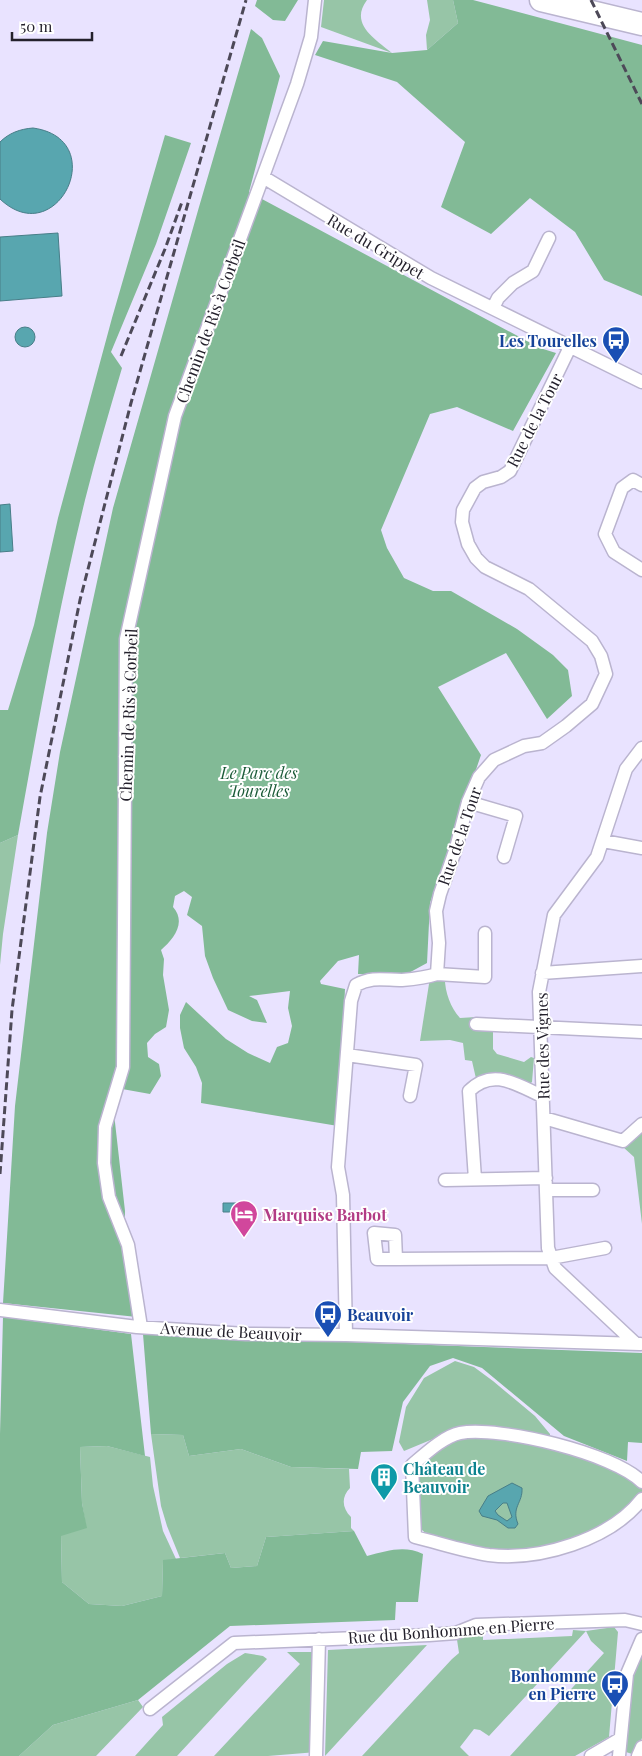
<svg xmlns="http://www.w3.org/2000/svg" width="642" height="1756" font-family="'Playfair Display',serif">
	<rect width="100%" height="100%" fill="#e9e3ff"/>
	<path fill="#97c5a7" d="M324 0H367C349 24 375 39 392 53L321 27Z
		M427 0H453L458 23 427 50 426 35 430 20Z
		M18 835 3 934 0 965V843Z
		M445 975C444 990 450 1007 460 1018L476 1017V1024L482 1031 493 1032V1049L497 1054 524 1062 531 1057 534 1058 532 1082 525 1088 477 1083 472 1061 465 1060 463 1043 450 1040 420 1041 429 984 428 977Z
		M642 1129V1224L634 1157 623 1147 638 1131Z
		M455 1361 474 1367 493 1381 535 1416 550 1434V1437L490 1426 462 1427 404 1451 399 1442 406 1407 424 1378Z
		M458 1433 559 1444 642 1482V1499L580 1541 492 1555 434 1541 421 1529 419 1465Z
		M151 1434 183 1435 189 1456 241 1449 291 1467 349 1469 350 1488C341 1497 342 1508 351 1517V1528L354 1531 266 1537 257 1566 231 1568 225 1553 180 1558 167 1526 161 1506Z
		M107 1446 150 1457 153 1486 163 1531 176 1559 163 1561 162 1596 122 1606 89 1604 62 1582 61 1535 86 1527 82 1503 80 1447Z
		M614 1627 618 1632 609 1737 575 1756H510L604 1653 591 1641 586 1631 489 1736 480 1730 474 1729 460 1747 469 1756H362L452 1659 459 1653 456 1633 483 1632V1640L572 1636 573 1630 586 1631Z
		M427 1645 325 1756 328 1650Z
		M642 1651V1738L638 1748 632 1754 626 1752 624 1747 632 1672Z
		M287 1652H319L317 1752 268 1756H214L300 1664Z
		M245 1653 263 1656 267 1659 177 1756H135L163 1725 162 1717 227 1664Z
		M138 1700 143 1707 96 1756H19L53 1725Z"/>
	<path fill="#82ba96" d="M257 0H298L285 21 273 20 255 6Z
		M453 0H473L642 45V296L604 280 575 232 530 198 491 234 441 207 465 142 397 82 315 55 323 41 392 53 427 50 458 23Z
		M251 29 262 38 280 76 249 192 540 348 556 353 513 431 457 407 430 414 381 530 387 548 404 578 433 591H451L517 629 553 655 568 670 572 696 547 719 506 653 438 687 481 755 430 903 427 963 405 975 358 974 359 955 338 961 320 981 321 984 345 989 338 1126 201 1103 202 1083 196 1067 184 1048 180 1028V1015L186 1002 226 1039 248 1053 270 1063 277 1047 288 1043 292 1026 288 1008 290 991 249 996 257 1000 267 1023 252 1021 228 1010 213 978 205 956 202 926 187 915 192 897 184 891 175 896 173 907C187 923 173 939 161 950L164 959 163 975 169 1010 166 1027 155 1034 147 1043 148 1057 159 1064 161 1076 150 1094 111 1087 125 1211 124 1250 137 1317 3 1303 15 1106 47 833 60 752 113 508 199 207Z
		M165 135 191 143 156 244 111 352 122 368C109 412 96 456 85 500 58 611 38 723 18 835L0 843V710H8L34 625 58 518 112 318Z
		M3 1317 131 1334 145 1456 107 1446 80 1447 82 1503 87 1528 61 1536 62 1582 89 1604 122 1606 162 1596 163 1560 225 1553 231 1568 257 1566 266 1537 354 1531 367 1556C387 1551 404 1545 423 1554L418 1602H396L395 1620 230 1626 138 1700 53 1725 19 1756H0V1434Z
		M143 1334 642 1353V1443L628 1442 627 1461 564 1436 482 1368 453 1358 430 1366 403 1402 392 1451 361 1452 358 1469 291 1467 241 1449 189 1456 183 1435 151 1434Z"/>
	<path fill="#58a6af" stroke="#487e88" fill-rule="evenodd" d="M33 128C112 139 57 253 0 199V142C9 133 20 129 33 128Z
		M58 233 62 296 0 301V237Z
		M15 337a10 10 0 1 1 20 0a10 10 0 1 1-20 0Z
		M10 504 13 551 0 552V505Z
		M223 1203H241V1212H223Z
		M512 1483 522 1488C523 1503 511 1507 518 1524L515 1528H508L497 1520 482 1516 479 1511 488 1496ZM503 1503H507L512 1517 507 1521 498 1515 495 1511Z"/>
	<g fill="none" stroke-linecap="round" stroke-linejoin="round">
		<g stroke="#bab4cf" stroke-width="15">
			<path id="street" d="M263 177 431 278 642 382
				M493 308 498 298 513 283 533 271 549 238
				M642 485 633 480 622 488 605 534 614 552 642 570
				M468 802 516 816 504 857
				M603 841 642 848
				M542 973 642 966
				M437 974 485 977V933
				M476 1024 642 1032
				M347 1055 416 1065 410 1096
				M544 1118 623 1141 642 1124
				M475 1179 469 1091C493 1067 517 1085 542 1096
				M445 1180 546 1178
				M546 1190H593
				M396 1259 395 1235 374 1233 377 1259H396L551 1258 605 1248
				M0 1310 137 1327 246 1334 346 1335 640 1344
				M141 1327 128 1245 109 1197 104 1163 105 1127 123 1067 126 639 175 416 297 84 311 37 315 0
				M346 1335 343 1195 338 1167 351 1001 356 985C372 976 385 980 402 980 414 979 425 978 437 974L439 943 436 911 440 894 456 848 468 802 479 777 494 760 524 746 542 743 566 726 592 704 606 674 601 656 592 641 529 589 485 567 476 558 468 544 462 522 463 510 475 488 483 482 501 477 510 471 570 347
				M636 1344 555 1268 548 1248 539 992 554 915 597 857 626 769 642 748
				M642 1482C613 1453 500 1426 460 1433 444 1436 424 1455 412 1465L415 1537C440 1543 463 1551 489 1555 539 1561 610 1540 642 1499
				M150 1709 234 1643 429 1635 456 1633 476 1625 625 1620 642 1624
				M316 1756 319 1639
				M591 1756 620 1739
				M619 1756 627 1674 642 1639
				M638 1756 642 1747"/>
		</g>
		<g stroke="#bab4cf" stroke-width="25">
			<path id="highway" d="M541 0 642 24"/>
		</g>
		<use href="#street" stroke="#fff" stroke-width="12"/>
		<use href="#highway" stroke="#fff" stroke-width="22"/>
		<path stroke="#4d4958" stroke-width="3" stroke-dasharray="8 4" stroke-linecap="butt" d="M591 0 642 104
			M121 356 165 249 182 202
			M0 1174 12 1010 40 797 80 600 131 403 246 0"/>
	</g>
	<defs>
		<g id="bus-pin" transform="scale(1.4375)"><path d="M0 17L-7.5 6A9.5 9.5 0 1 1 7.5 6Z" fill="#1a4fb4" stroke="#fff"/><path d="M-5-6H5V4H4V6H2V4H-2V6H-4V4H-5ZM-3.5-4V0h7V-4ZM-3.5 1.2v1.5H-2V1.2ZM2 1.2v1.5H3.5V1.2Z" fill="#fff"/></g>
		<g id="hotel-pin" transform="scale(1.4375)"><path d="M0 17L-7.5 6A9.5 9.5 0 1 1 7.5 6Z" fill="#d1479c" stroke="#fff"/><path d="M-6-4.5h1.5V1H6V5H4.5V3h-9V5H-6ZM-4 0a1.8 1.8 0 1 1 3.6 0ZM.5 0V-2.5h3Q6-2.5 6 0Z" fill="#fff"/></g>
		<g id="building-pin" transform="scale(1.4375)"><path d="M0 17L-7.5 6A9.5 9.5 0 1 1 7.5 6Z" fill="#0f9aa8" stroke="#fff"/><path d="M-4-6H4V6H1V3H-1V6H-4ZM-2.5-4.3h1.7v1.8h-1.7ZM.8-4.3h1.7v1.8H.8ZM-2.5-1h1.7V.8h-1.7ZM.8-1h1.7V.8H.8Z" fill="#fff"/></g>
	</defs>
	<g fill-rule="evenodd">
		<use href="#bus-pin" x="616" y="340"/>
		<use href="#hotel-pin" x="244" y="1214"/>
		<use href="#bus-pin" x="328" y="1314"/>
		<use href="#building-pin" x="384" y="1477"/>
		<use href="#bus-pin" x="615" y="1684"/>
	</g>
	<g text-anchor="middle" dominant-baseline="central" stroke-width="4" stroke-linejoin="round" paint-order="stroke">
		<g font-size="16" fill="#24212c" stroke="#fff">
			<text transform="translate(376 246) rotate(31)">Rue du Grippet</text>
			<text transform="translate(210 321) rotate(-70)">Chemin de Ris à Corbeil</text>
			<text transform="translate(534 420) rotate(-63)">Rue de la Tour</text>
			<text transform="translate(128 715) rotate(-88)">Chemin de Ris à Corbeil</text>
			<text transform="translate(459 836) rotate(-71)">Rue de la Tour</text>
			<text transform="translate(542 1046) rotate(-91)">Rue des Vignes</text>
			<text transform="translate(231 1331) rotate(3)">Avenue de Beauvoir</text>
			<text transform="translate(451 1630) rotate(-4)">Rue du Bonhomme en Pierre</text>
		</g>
		<g font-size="16" font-weight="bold" fill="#164399" stroke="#fff" text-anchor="end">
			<text x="597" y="340">Les Tourelles</text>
			<text x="347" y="1314" text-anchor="start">Beauvoir</text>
			<text x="596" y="1675">Bonhomme<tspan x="596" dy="18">en Pierre</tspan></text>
		</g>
		<g font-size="16" font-style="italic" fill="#1b5b38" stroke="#fff">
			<text x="259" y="772">Le Parc des<tspan x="259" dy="18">Tourelles</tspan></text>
		</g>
		<g font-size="16" font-weight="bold" fill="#b23c85" stroke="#fff" text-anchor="start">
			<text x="263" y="1214">Marquise Barbot</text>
		</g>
		<g font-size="16" font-weight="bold" fill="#0d838f" stroke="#fff" text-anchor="start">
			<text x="403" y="1468">Château de<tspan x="403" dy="18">Beauvoir</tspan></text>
		</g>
	</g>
	<path d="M12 32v8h80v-8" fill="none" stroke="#24212c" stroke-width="2.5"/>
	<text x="20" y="32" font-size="15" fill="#24212c" stroke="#ffffff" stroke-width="4" paint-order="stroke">50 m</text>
</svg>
